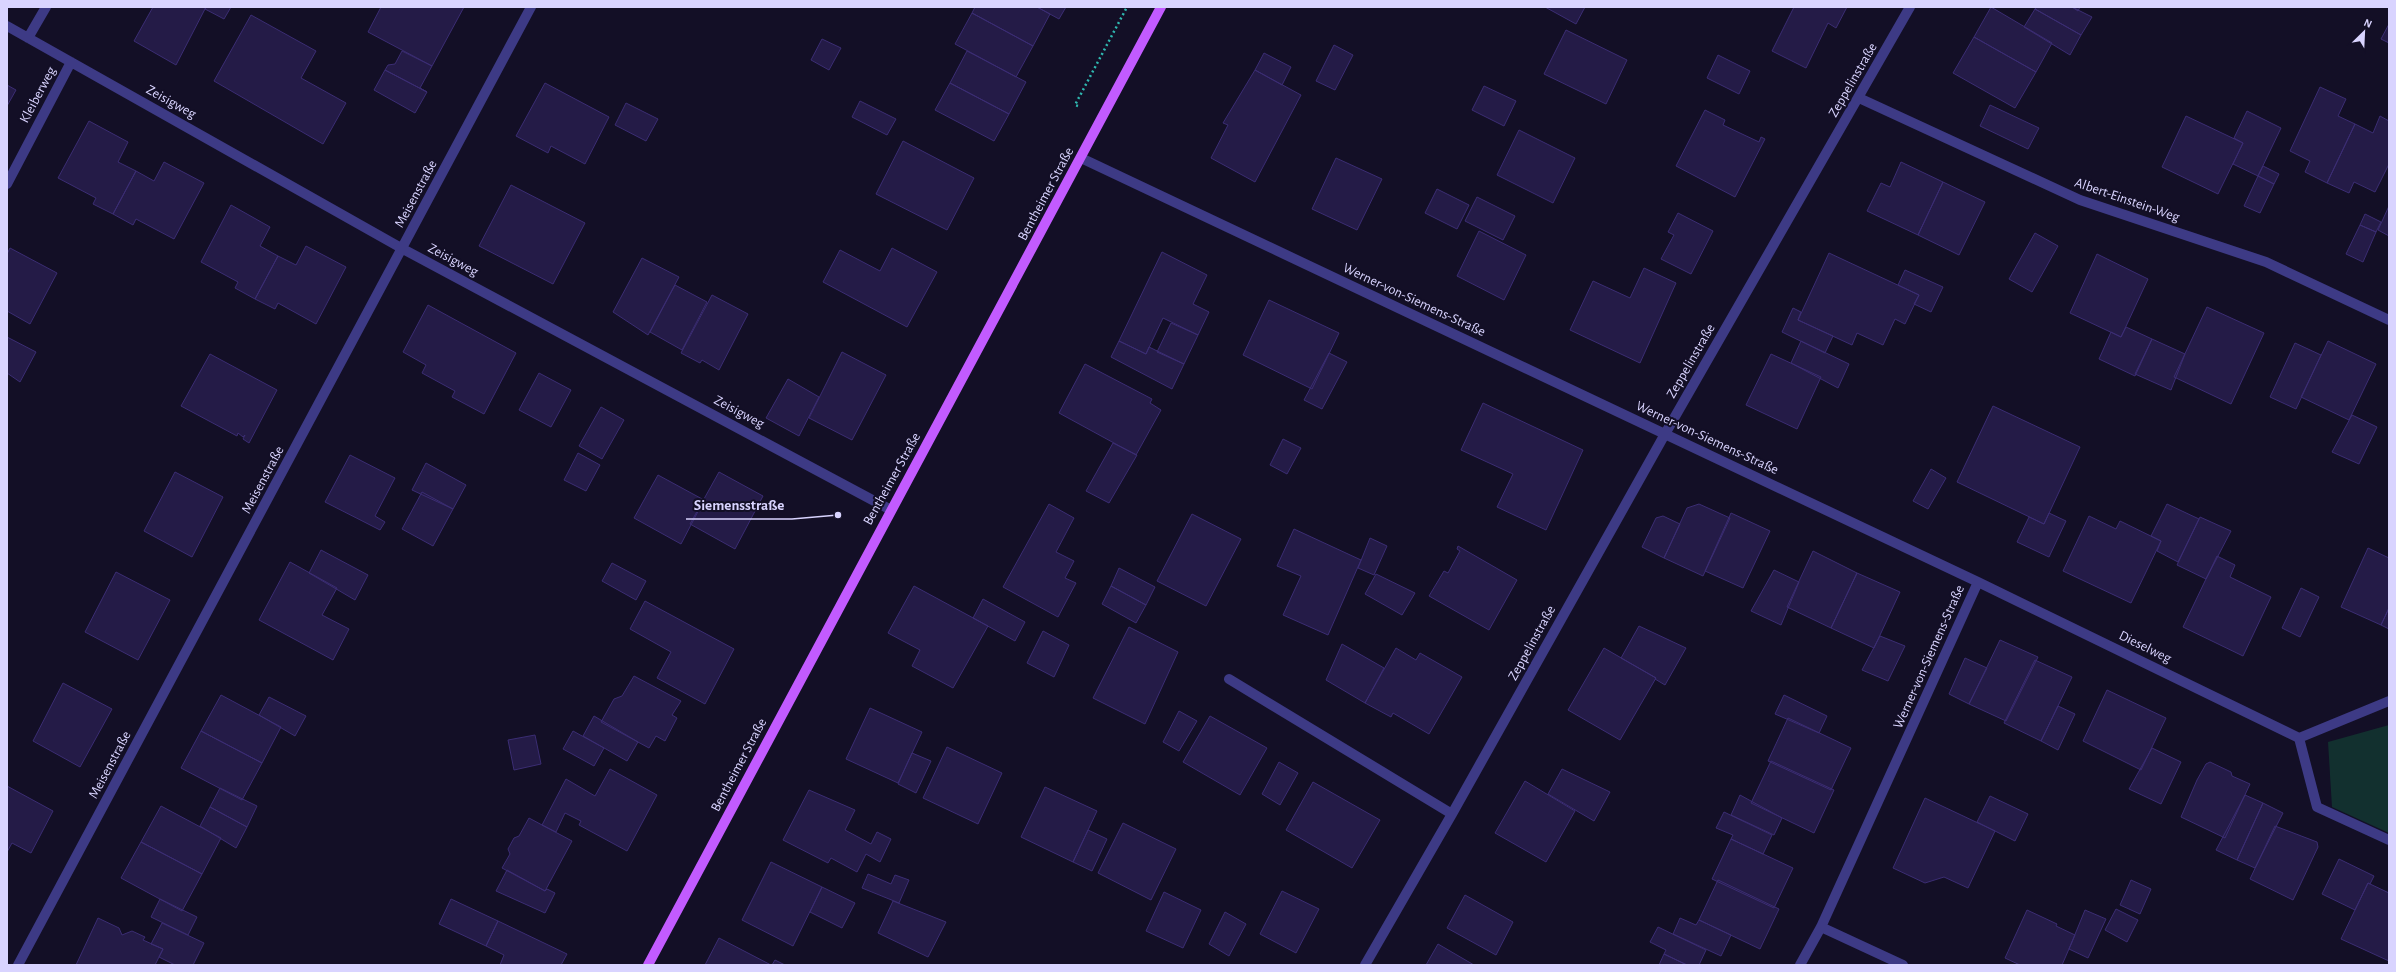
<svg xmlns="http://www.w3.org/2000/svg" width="2396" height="972" font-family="'Alegreya Sans',sans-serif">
	<rect width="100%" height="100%" fill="#130f26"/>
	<path fill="#12302f" d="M2389 725V833L2332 807 2328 742Z"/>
	<path fill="#241b47" stroke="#3b2d73" d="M153 7H206L176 65 134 41Z
		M206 7H231L224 19 205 9Z
		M381 7H464L432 66 368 32Z
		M975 7H1037L1050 14 1033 46 972 13Z
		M1037 7H1066L1059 19Z
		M1545 7H1585L1576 24Z
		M1794 7H1847L1836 28 1828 23 1806 68 1772 51Z
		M1991 7 2052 43 2036 72 1974 37Z
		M2036 7H2072L2092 17 2081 35 2035 9Z
		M2072 7H2080L2078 11Z
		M2035 9 2081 35 2070 55 2024 27Z
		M972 13 1033 46 1016 77 955 44Z
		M251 15 316 51 301 78 346 103 323 144 214 81Z
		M2389 24V43L2381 39Z
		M1566 30 1627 60 1606 104 1544 74Z
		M1974 37 2036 72 2015 108 1953 73Z
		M822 39 841 48 829 70 811 60Z
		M1334 45 1353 55 1335 90 1316 81Z
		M402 51 432 66 420 88 427 92 385 70 388 65 395 64Z
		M967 51 1026 82 1009 114 950 83Z
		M1264 53 1291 67 1282 85 1255 70Z
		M1718 55 1750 71 1739 94 1707 78Z
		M385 70 427 92 415 113 374 90Z
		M1255 70 1301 95 1255 182 1211 158 1228 125 1223 123Z
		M545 83 609 117 585 164 551 146 548 153 516 136Z
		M950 83 1009 114 994 141 935 110Z
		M7 85 16 90 7 106Z
		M1484 86 1516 101 1504 126 1472 110Z
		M2320 87 2346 99 2338 116 2355 124 2327 183 2305 172 2310 161 2290 151Z
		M860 101 896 119 887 135 852 117Z
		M626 103 658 119 646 141 615 125Z
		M1990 105 2039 128 2028 149 1980 126Z
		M1705 110 1725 120 1723 125 1759 142 1761 137 1765 139 1735 197 1676 166Z
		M2247 111 2281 128 2258 176 2233 164 2243 143 2234 138Z
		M2186 116 2243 143 2218 194 2162 167Z
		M2380 116 2389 121V164L2375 192 2354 182 2349 193 2327 183 2355 124 2373 133Z
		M89 121 128 142 118 162 136 171 113 214 93 204 96 198 58 178Z
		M1519 130 1575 158 1553 203 1497 175Z
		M903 141 974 178 947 230 876 194Z
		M1336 158 1382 179 1357 230 1312 209Z
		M164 162 204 183 174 239 136 219 133 225 113 214 136 171 154 181Z
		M1901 162 1943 182 1918 235 1867 211 1881 183 1890 187Z
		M2263 166 2279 174 2274 184 2258 176Z
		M2258 176 2274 184 2260 213 2244 206Z
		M1943 182 1985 202 1959 255 1918 235Z
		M511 185 585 223 553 284 479 246Z
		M1437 189 1469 205 1457 229 1425 213Z
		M1477 197 1515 216 1503 240 1465 221Z
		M231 205 270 227 260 246 278 256 255 299 235 288 238 282 201 262Z
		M2389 206V236L2378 230Z
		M1678 213 1713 231 1691 274 1661 259 1674 235 1668 232Z
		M2365 214 2381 222 2376 232 2360 225Z
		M2360 225 2376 232 2363 262 2346 254Z
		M1479 231 1526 255 1504 300 1457 276Z
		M2035 233 2058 246 2032 292 2009 279Z
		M306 246 346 267 316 324 278 303 275 309 255 299 278 256 296 265Z
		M10 248 57 273 30 324 7 311V254Z
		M892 248 937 272 907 327 823 282 840 250 880 271Z
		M1162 252 1207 275 1193 304 1209 312 1198 335 1163 318 1146 354 1119 341Z
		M1829 253 1919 295 1905 324 1895 319 1883 345 1857 333 1852 345 1798 320Z
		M2097 254 2148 279 2121 337 2070 313Z
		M642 258 679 277 648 335 613 312Z
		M1644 268 1676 283 1640 363 1570 330 1593 281 1630 298Z
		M1905 270 1943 287 1931 312 1914 304 1919 295 1898 285Z
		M675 285 707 302 682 350 650 332Z
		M712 295 748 314 719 370 702 360 700 363 681 353Z
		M1269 300 1339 333 1312 389 1243 355Z
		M428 305 516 353 484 414 452 397 455 391 422 373 426 365 403 352Z
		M2207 307 2264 333 2231 404 2174 377Z
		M1793 308 1801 312 1798 320 1833 336 1825 353 1782 332Z
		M1171 323 1198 335 1184 364 1157 352Z
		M2126 327 2152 339 2135 376 2099 359 2111 332 2121 337Z
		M7 337 36 352 20 382 7 373Z
		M2152 339 2185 354 2171 390 2135 374Z
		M1119 341 1146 354 1149 347 1184 364 1172 389 1111 357Z
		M1801 341 1849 364 1838 388 1791 363Z
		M2328 341 2376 364 2349 420 2301 397Z
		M2295 343 2321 355 2296 409 2270 397Z
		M842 352 886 375 852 440 809 418Z
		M1329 353 1347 362 1322 409 1304 400Z
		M210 354 277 390 249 443 243 439 245 435 243 437 238 433 237 436 181 406Z
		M1771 354 1821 377 1797 429 1746 405Z
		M1085 364 1152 399 1150 403 1161 410 1136 455 1059 413Z
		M539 373 571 390 551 427 519 410Z
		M788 379 819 397 799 436 766 418Z
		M1483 403 1583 450 1546 530 1497 507 1513 474 1461 450Z
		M1993 406 2080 447 2044 524 1957 482Z
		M601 407 624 420 602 459 579 446Z
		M2352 415 2377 427 2359 464 2332 452Z
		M1283 439 1301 448 1287 474 1270 465Z
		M1113 443 1137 455 1109 503 1086 491Z
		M578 453 600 465 586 491 564 480Z
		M350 455 395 478 375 516 385 522 380 530 325 502Z
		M426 463 466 485 453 509 412 490Z
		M1931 469 1946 478 1928 509 1913 501Z
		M175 472 223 497 192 557 144 531Z
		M719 472 763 496 735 549 690 524Z
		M658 475 704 500 681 544 634 518Z
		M422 492 453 509 433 546 402 529Z
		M1049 504 1074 518 1056 552 1074 561 1065 578 1076 583 1058 617 1003 587Z
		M1699 504 1730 518 1703 576 1664 558 1687 508Z
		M2167 504 2199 519 2178 562 2157 551 2161 541 2151 536Z
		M1731 513 1770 531 1743 588 1705 571Z
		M2049 513 2066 521 2049 557 2017 542 2029 517 2044 524Z
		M1192 514 1241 539 1206 606 1157 581Z
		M1663 516 1680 524 1664 558 1642 547 1656 518Z
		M2089 516 2116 529 2120 521 2161 541 2131 603 2063 571Z
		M2200 517 2231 531 2206 579 2177 565Z
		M1294 529 1361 560 1328 635 1283 615 1301 576 1277 566Z
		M1370 538 1387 546 1374 575 1358 568Z
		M1458 546 1517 580 1489 630 1429 596 1444 571 1448 573 1460 551 1457 549Z
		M2368 548 2389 558V608L2381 625 2341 607Z
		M321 550 368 575 355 600 309 573Z
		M1813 551 1857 573 1831 628 1787 607Z
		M2217 556 2235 565 2230 577 2271 597 2243 656 2183 627Z
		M290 562 337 588 322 615 349 629 333 660 259 620Z
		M612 563 646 581 636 600 602 581Z
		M1119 568 1155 587 1146 605 1111 586Z
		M1774 570 1799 582 1781 625 1751 611Z
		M116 572 170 600 138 660 85 632Z
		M1857 573 1900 592 1874 648 1831 628Z
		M1376 574 1415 593 1402 615 1365 594Z
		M914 586 988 626 953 688 912 666 920 650 888 633Z
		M1111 586 1146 605 1136 623 1102 604Z
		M2301 588 2319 597 2300 637 2282 628Z
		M983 599 1025 622 1015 641 973 618Z
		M645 601 734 649 705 704 657 678 671 652 630 629Z
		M2389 608V629L2381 625Z
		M1639 626 1686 648 1665 685 1655 679 1656 678 1621 658Z
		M1129 627 1178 652 1145 724 1093 698Z
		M1043 631 1069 645 1054 677 1027 663Z
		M1880 636 1905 646 1888 681 1862 670Z
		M2000 640 2038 657 2006 721 1969 704Z
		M1342 644 1384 668 1365 703 1326 680Z
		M1396 648 1416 660 1420 653 1462 677 1429 734 1393 713 1391 717 1365 703Z
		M1604 648 1656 678 1620 740 1568 710Z
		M1965 658 1987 668 1969 704 1949 694Z
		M2035 660 2072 677 2041 741 2004 723Z
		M634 676 681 701 672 715 677 718 665 741 656 736 649 748 601 722 614 699 622 696Z
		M63 683 112 709 80 767 33 741Z
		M2107 690 2166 718 2141 770 2083 741Z
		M221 695 281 727 262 763 201 731Z
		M1784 695 1827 716 1819 733 1775 714Z
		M269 697 306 716 295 736 259 715Z
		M2058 706 2075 714 2058 750 2041 741Z
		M870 708 922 732 898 783 846 759Z
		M1179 711 1197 721 1179 751 1163 742Z
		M594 716 638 742 627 761 583 736Z
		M1210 716 1267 748 1240 795 1183 762Z
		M1788 718 1851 748 1831 790 1768 761Z
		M201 731 262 763 242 800 181 768Z
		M573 731 604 748 594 766 563 749Z
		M535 735 541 764 514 770 508 740Z
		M947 747 1002 773 978 824 923 798Z
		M2152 748 2181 762 2161 804 2129 789Z
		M912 753 931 761 916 793 898 784Z
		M1771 761 1834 790 1814 833 1751 803Z
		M1279 762 1298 773 1280 805 1262 794Z
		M2210 762 2231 772 2232 776 2250 784 2225 838 2181 817 2197 780 2206 764Z
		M610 769 657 795 627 851 579 825 581 821 565 813 556 832 542 825 566 779 595 796Z
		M1562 769 1610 792 1594 821 1548 794Z
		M1525 781 1575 811 1546 862 1495 833Z
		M1313 782 1380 820 1352 868 1286 830Z
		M7 786 53 811 31 853 12 843 7 852Z
		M1045 787 1097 811 1073 862 1021 837Z
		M220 788 257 806 247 827 210 807Z
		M809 790 855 810 845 830 871 844 877 832 891 839 880 862 866 854 857 872 831 858 828 863 783 840Z
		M1740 795 1782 818 1774 835 1731 815Z
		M2245 795 2263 803 2237 860 2216 850Z
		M1990 796 2028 814 2015 841 1977 822Z
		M1925 798 1995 831 1968 888 1944 877 1925 883 1893 868Z
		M2263 803 2283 813 2255 868 2237 860Z
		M161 806 221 838 202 874 141 842Z
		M210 807 247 827 236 848 200 826Z
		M1724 812 1772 835 1763 854 1731 839 1733 835 1716 828Z
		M529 818 572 841 545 891 502 868 510 854 508 849 514 838 519 836Z
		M1123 823 1176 849 1151 900 1098 873Z
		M2275 826 2317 842 2318 847 2293 900 2250 879Z
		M1088 830 1107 839 1092 871 1073 862Z
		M1731 839 1793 868 1774 908 1712 879Z
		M141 842 202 874 182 911 121 878Z
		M2339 859 2374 876 2370 884 2368 883 2355 910 2322 894Z
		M771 862 822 887 793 946 742 920Z
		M507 870 545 891 547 889 555 893 545 913 496 891Z
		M868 874 891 884 895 875 909 880 899 903 862 888Z
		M1718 880 1779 909 1760 949 1699 920Z
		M2131 880 2151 889 2140 914 2120 905Z
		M2368 883 2389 893V961L2341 939Z
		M822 887 855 903 842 928 810 912Z
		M1282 891 1319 909 1296 953 1260 934Z
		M1164 892 1201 910 1183 948 1146 931Z
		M1465 895 1513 922 1496 955 1447 928Z
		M160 899 197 917 188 935 151 917Z
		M451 899 498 921 486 946 439 924Z
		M893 901 946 922 928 957 878 933Z
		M2116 909 2138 920 2127 942 2105 930Z
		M2027 910 2057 924 2056 926 2075 935 2062 965H2020L2005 958Z
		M2085 910 2106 919 2088 958 2069 949Z
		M1225 912 1246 924 1229 956 1209 944Z
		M98 918 119 928 122 935 132 931 145 937 143 940 163 949 155 965H76Z
		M1680 918 1696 925 1699 920 1731 935 1721 956 1673 934Z
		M498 921 567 954 561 965H500L504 955 486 946Z
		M162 923 204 943 193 965H175L159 957 163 949 151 944Z
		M1658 927 1706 950 1699 965H1687L1664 954 1666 950 1650 942Z
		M719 938 771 965H705Z
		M1438 944 1474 965H1426Z
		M1664 954 1687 965H1659Z
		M775 960 785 965H772Z"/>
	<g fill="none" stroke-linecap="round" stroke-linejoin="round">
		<path stroke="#2fb8b0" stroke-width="2.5" stroke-dasharray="2 3" stroke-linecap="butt" d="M1078 106 1075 105 1127 7"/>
		<path stroke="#3d3a85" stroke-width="10" d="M7 26 403 249 891 510
			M28 38 46 7
			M1859 98 2080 200 2266 262 2389 320
			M1081 158 1978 582 2299 738 2389 701
			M7 184 71 62
			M1229 679 1452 814
			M2299 738 2317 807 2389 840
			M1821 927 1903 965
			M18 965 531 7
			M1365 965 1452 814 1665 434 1910 7
			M1800 965 1821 927 1978 582"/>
		<path stroke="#c25bff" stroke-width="10" d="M648 965 1161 7"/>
	</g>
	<g text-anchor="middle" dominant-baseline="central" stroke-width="4" stroke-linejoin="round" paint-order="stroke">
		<g font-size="14" fill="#d9d4ff" stroke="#130f26">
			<text transform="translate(1853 80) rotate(-60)">Zeppelinstraße</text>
			<text transform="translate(38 95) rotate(-62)">Kleiberweg</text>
			<text transform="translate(171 102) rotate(29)">Zeisigweg</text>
			<text transform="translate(416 194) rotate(-62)">Meisenstraße</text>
			<text transform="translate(1046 194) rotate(-62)">Bentheimer Straße</text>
			<text transform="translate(2127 200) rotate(19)">Albert-Einstein-Weg</text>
			<text transform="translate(453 260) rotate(28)">Zeisigweg</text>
			<text transform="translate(1414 300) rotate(25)">Werner-von-Siemens-Straße</text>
			<text transform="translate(1691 361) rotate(-60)">Zeppelinstraße</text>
			<text transform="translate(739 412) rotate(28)">Zeisigweg</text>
			<text transform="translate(1707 438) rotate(25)">Werner-von-Siemens-Straße</text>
			<text transform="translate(892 479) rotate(-61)">Bentheimer Straße</text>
			<text transform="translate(263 480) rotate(-62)">Meisenstraße</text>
			<text transform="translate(1532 643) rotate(-61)">Zeppelinstraße</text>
			<text transform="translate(2145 647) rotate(26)">Dieselweg</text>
			<text transform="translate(1929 657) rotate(-66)">Werner-von-Siemens-Straße</text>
			<text transform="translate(110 765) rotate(-62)">Meisenstraße</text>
			<text transform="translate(739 765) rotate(-62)">Bentheimer Straße</text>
		</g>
	</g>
	<path fill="none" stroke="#d9d4ff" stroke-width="1.5" d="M838 515L792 519H686"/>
	<circle fill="#d9d4ff" stroke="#130f26" stroke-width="1.5" cx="838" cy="515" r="4"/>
	<g font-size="15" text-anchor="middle" font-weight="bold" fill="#d9d4ff" stroke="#130f26" stroke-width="4" stroke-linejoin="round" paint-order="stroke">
		<text x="739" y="510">Siemensstraße</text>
	</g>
	<rect width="2396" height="972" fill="none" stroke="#d9d4ff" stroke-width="16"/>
	<g transform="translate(2364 32) rotate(24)" stroke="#130f26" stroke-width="3" paint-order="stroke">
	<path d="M0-3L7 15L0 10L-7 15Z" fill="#d9d4ff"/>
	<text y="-6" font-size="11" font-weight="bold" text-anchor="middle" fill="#d9d4ff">N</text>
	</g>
</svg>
